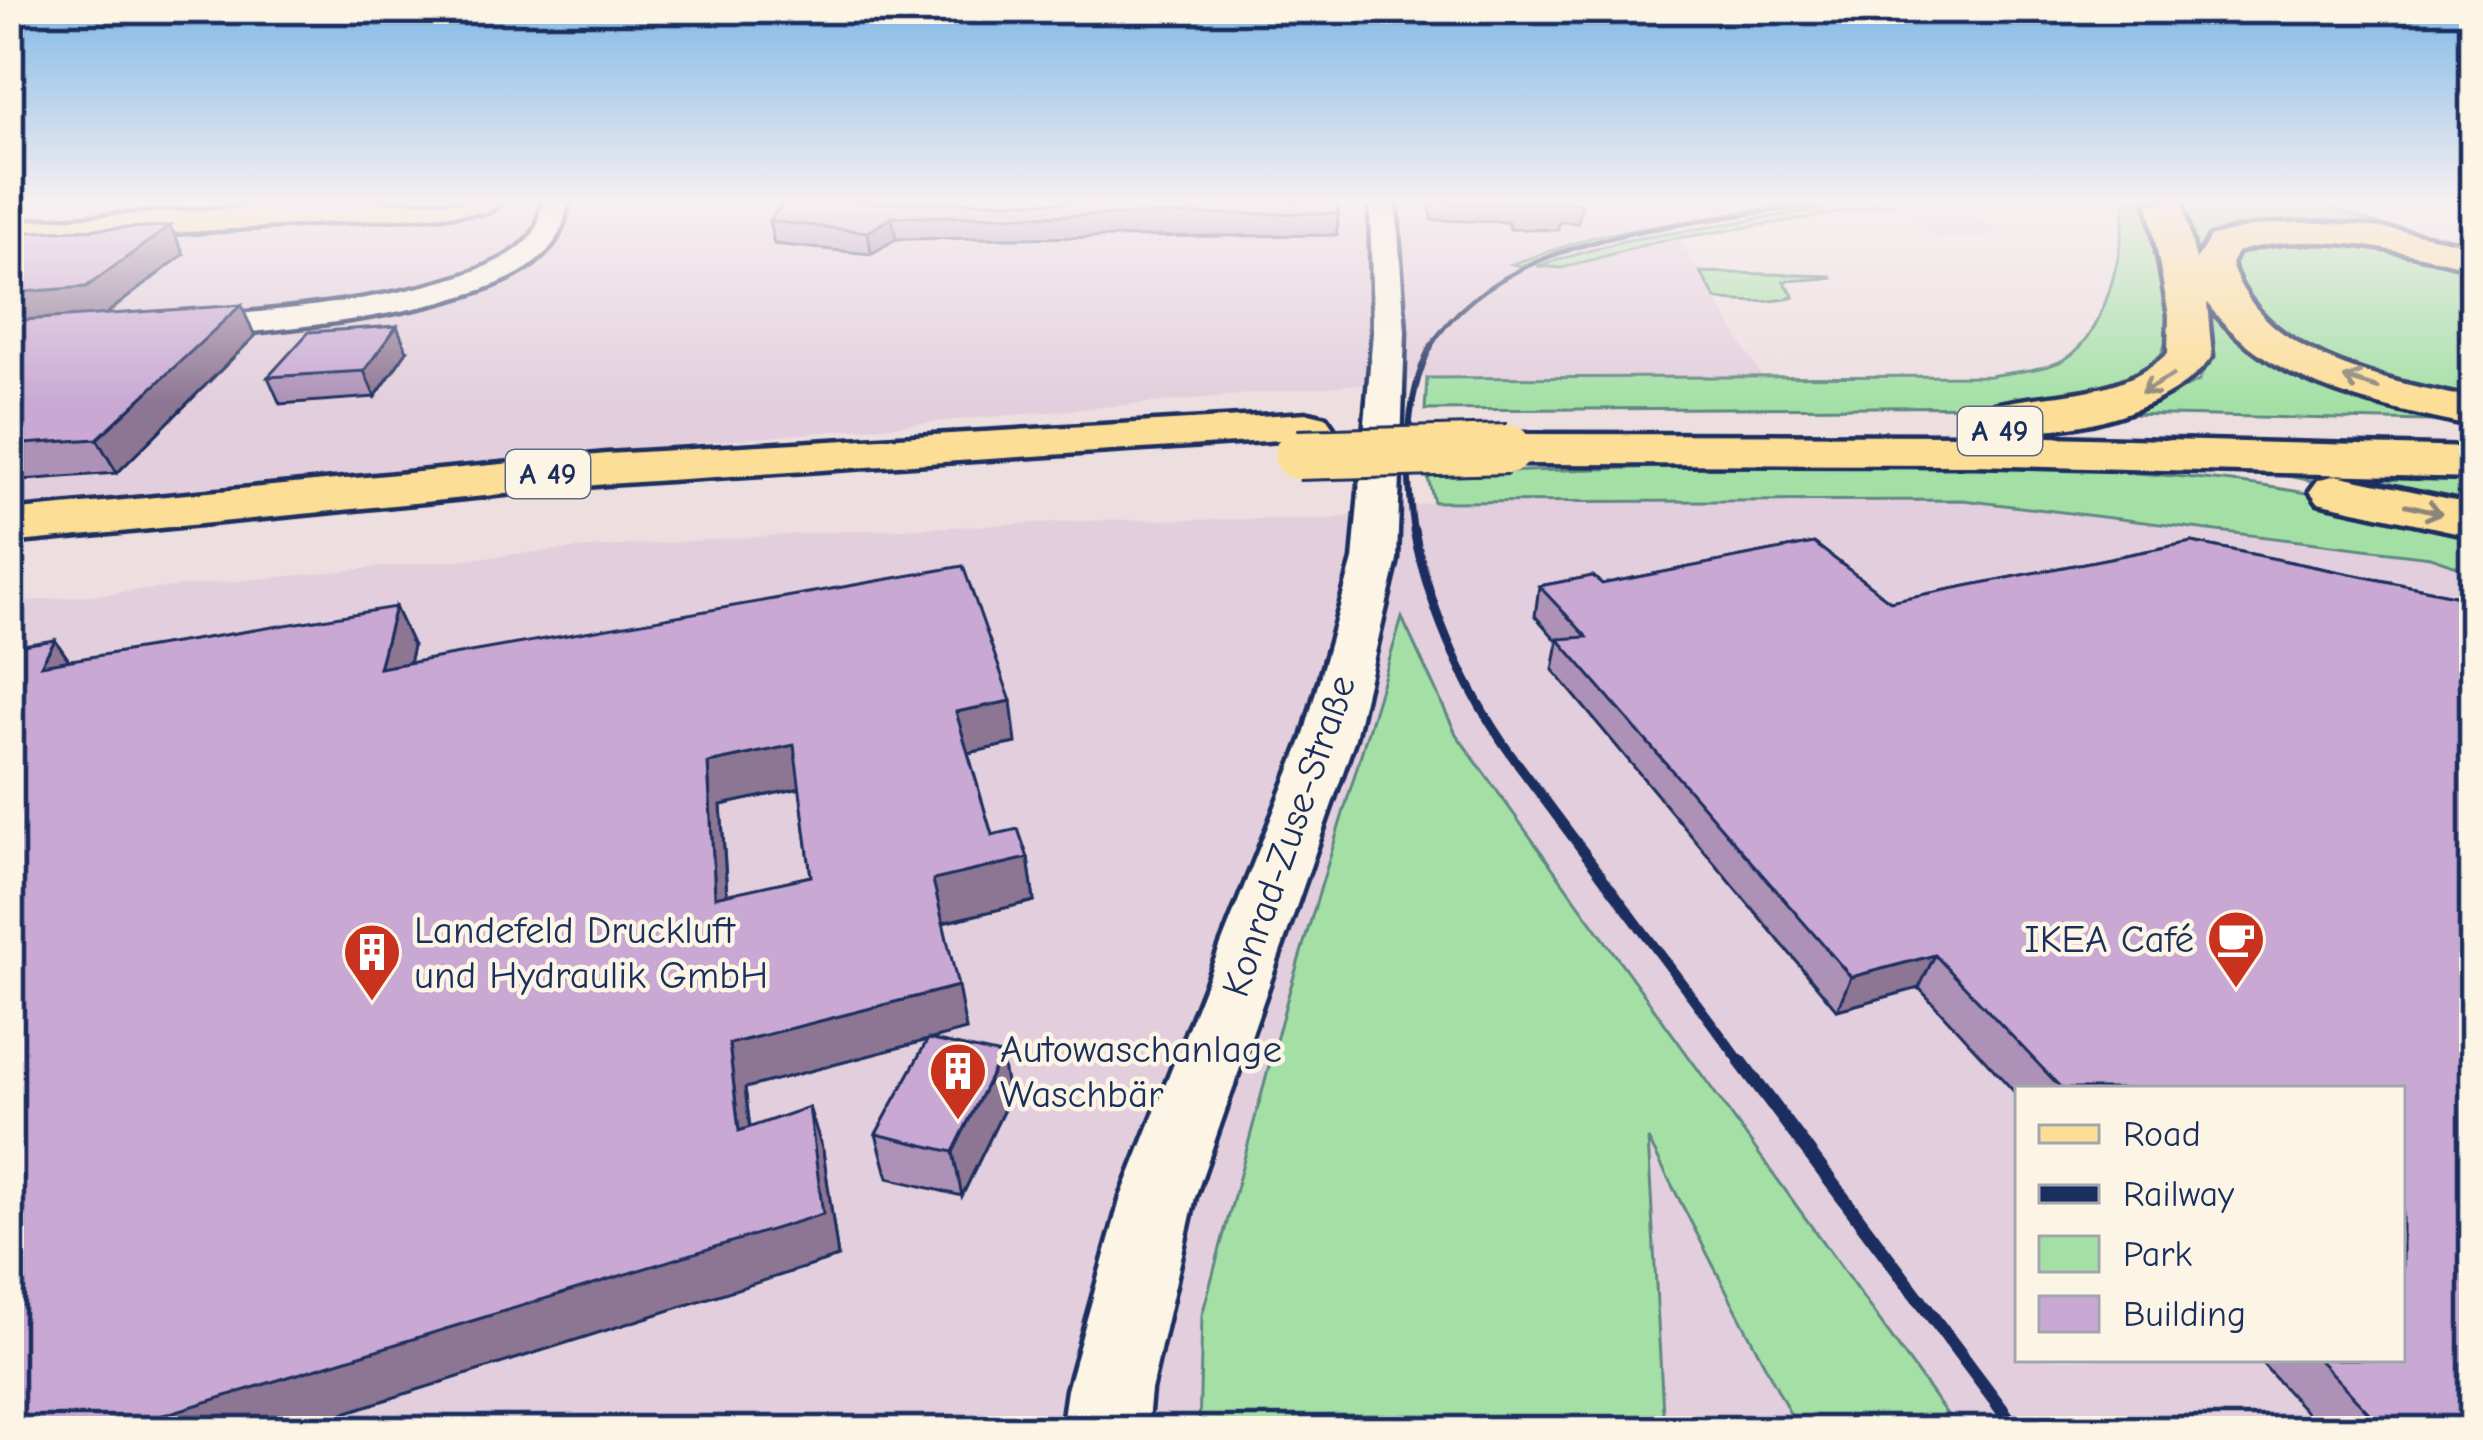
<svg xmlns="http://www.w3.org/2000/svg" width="2483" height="1440" font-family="'Comic Neue',sans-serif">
	<rect width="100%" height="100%" fill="#eddee0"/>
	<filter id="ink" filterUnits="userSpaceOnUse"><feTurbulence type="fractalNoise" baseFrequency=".00833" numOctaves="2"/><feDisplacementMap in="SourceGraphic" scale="24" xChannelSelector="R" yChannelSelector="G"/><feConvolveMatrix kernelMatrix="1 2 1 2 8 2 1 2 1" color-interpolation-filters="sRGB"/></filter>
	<g filter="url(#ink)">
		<path fill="#e2cedc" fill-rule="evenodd" d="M9 202H325L9 221Z
			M571 202H1830L1672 228 1762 377 1427 378 227 485 9 513V243Z
			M1893 202H1959L2003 237 1933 238Z
			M1963 500 2431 557 2474 572V1431H9V603L561 550 830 532 1110 520 1331 519 1434 502ZM2018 1089H2402V1359H2018Z"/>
		<path fill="#a4e0a6" stroke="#608882" stroke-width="3" d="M1801 202H1830L1621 235 1520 266 1512 264 1593 237Z
			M1861 202 1896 204 1659 241 1562 268 1537 266 1623 241Z
			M2125 202H2147L2169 335 2160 357 2148 370 2122 386 2018 406 1425 410 1427 378 1990 376C2011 372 2037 371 2057 363 2107 344 2122 249 2125 202Z
			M2176 202H2312L2447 247 2225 237 2230 325 2474 422 2125 414 2199 381 2214 346 2190 269Z
			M2313 237 2474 263V407L2379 383 2263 329 2229 265 2234 253 2245 247Z
			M1700 272 1831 276 1832 278 1784 281 1794 297C1770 304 1740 302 1716 299Z
			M1702 466C1875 465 2050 461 2223 481 2307 490 2391 509 2474 530V572L2430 557 1963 500 1434 502 1427 474Z
			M2263 471H2474V513Z
			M1402 618 1456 734 1959 1431H1799L1648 1139 1664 1431H1199L1202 1315 1288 996Z"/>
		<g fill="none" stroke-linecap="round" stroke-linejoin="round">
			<g stroke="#1b2f5e" stroke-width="9">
				<path id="minor" d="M542 202H568C564 229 555 247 533 264 465 315 270 331 183 338L167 328 183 318C256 313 499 296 536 229 540 221 540 210 542 202Z
					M1370 202H1396L1405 332 1397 560 1355 738 1195 1197 1151 1390 1147 1431H1061L1067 1390 1121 1197 1303 738 1353 560 1373 332Z"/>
			</g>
			<g stroke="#1b2f5e" stroke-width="9">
				<path id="major" d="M334 202H504L487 212 9 244V222Z"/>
			</g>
			<g stroke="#1b2f5e" stroke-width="9">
				<path id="highway" d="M2148 202H2182L2196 260 2210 237C2299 210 2385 226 2474 246V268C2399 251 2313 228 2237 252L2231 264C2264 360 2385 380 2474 399V427C2377 406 2269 387 2207 303L2212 356C2173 412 2055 442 1990 426L1983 416 1990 406C2055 390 2115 401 2168 353L2169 315Z
					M1309 413 1326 417 1333 427 1326 437 607 484 9 543V511L607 454Z
					M1508 434 1975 435 2474 448V478L1975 465 1508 464 1491 459 1483 449 1491 439Z
					M2336 475 2474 504V536L2318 502 2310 491 2318 480Z"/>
			</g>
			<use href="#minor" fill="#fcf5e5" fill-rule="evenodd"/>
			<use href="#major" fill="#fdde96" fill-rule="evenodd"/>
			<use href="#highway" fill="#fdde96" fill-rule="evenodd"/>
			<path stroke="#1b2f5e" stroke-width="4.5" d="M1429 349C1502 226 1707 224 1833 202"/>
			<path stroke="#1b2f5e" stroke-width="6" d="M1414 533C1406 472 1402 402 1431 346"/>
			<path stroke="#1b2f5e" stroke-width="9" d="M1414 530C1430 614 1469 699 1520 767"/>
			<path stroke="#1b2f5e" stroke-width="10" d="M1518 764 1743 1065"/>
			<path stroke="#1b2f5e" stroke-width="14" d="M1741 1062 2018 1431"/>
			<g stroke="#1b2f5e" stroke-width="54" stroke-linecap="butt">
				<path id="highway-bridge" d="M1298 455 1508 449"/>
			</g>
			<use href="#highway-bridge" stroke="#fdde96" stroke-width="48"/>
		</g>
		<path fill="#ad91b6" stroke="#1b2f5e" stroke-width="3" fill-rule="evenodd" d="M784 202 1338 213 1337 235 896 239 871 254 774 244 769 221Z
			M1429 202H1582L1578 223 1559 222 1558 230 1510 229 1508 222 1432 220Z
			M170 226 184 254 106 314 255 336 117 473 9 481V233Z
			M407 351 375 397 280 404 268 377Z
			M2192 542 2474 599V1431H2323L2258 1359H2402V1089H2018V1096L1919 988 1837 1010 1553 670 1558 642 1535 616 1539 586 1593 576 1602 584 1814 543 1890 601Z
			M55 640 69 660 413 646 409 663 1016 743 968 753 992 835 1028 858 1034 901 943 923 966 1030 929 1040 1009 1099 962 1196 888 1178 876 1134 928 1040 745 1088 750 1127 823 1151 838 1257 287 1431ZM800 788 811 876 727 895 721 805Z"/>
		<path fill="#8d7694" stroke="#1b2f5e" stroke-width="3" d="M892 217 896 239 871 254 868 232Z
			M170 226 184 254 102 317 9 324V293Z
			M241 305 255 336 117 473 97 439Z
			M397 326 407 351 375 397 364 371Z
			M395 607 413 646 398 709 379 668Z
			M55 640 82 680 41 665Z
			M1011 701 1016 743 963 754 956 712Z
			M794 745 805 787 721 805 730 941 715 897 708 763Z
			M1028 858 1034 901 941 923 933 880Z
			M1935 955 1919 988 1837 1010 1851 977Z
			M958 986 966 1030 745 1088 755 1175 739 1131 729 1044Z
			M1001 1055 1009 1099 962 1196 953 1152Z
			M809 1107 823 1151 838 1257 287 1431H111Z"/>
		<path fill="#c9a9d4" stroke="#1b2f5e" stroke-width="3" fill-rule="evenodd" d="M784 202H1335L1338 213 892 217 868 232 769 221Z
			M170 226 86 287 9 293V233Z
			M241 305 97 439 9 445V321Z
			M397 326 364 371 268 377 309 332Z
			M2192 542 2474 599V1431H2386L2318 1359H2402V1089H2062L1935 955 1851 977 1558 639 1587 637 1539 586 1593 576 1602 584 1814 543 1890 601Z
			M963 566 1011 701 956 712 992 835 1018 829 1028 858 933 880 958 986 729 1044 739 1131 809 1107 823 1214 111 1431H9V647L55 640 41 665 395 607 379 668ZM794 745 811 876 715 897 708 763Z
			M928 1039 1001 1055 953 1152 876 1134Z"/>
		<defs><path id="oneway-shaft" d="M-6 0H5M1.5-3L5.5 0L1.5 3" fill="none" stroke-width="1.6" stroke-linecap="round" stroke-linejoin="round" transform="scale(3)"/></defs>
		<g stroke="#8c867a">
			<use href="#oneway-shaft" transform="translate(2361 383) rotate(-162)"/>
			<use href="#oneway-shaft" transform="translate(2157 384) rotate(150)"/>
			<use href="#oneway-shaft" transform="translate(2424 509) rotate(13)"/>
		</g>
	</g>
	<linearGradient id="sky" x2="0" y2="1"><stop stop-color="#81b9e7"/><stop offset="0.5" stop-color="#f7f0f1"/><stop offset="1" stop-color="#f7f0f1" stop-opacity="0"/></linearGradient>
	<rect width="2483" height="403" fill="url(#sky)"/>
	<defs>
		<g id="cafe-pin" transform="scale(3)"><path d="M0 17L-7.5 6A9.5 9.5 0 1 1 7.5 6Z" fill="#c8321e" stroke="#fcf5e5"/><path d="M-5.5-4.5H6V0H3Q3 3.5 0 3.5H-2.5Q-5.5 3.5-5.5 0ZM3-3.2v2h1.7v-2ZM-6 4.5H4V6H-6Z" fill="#fff"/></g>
		<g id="building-pin" transform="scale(3)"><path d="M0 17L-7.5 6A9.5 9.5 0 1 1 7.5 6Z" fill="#c8321e" stroke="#fcf5e5"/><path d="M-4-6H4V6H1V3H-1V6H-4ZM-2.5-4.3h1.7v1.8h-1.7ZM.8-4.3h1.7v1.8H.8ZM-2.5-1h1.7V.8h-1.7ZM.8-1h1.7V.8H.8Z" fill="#fff"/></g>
	</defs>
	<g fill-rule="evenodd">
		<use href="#cafe-pin" x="2236" y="939"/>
		<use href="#building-pin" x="372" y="952"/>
		<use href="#building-pin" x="958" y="1071"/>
	</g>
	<g text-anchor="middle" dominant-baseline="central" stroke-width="9" stroke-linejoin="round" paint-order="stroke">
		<g fill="#fcf5e5" stroke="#5e6a86" stroke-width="3">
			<rect x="1958" y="407" width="84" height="48" rx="9"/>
			<rect x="506" y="450" width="84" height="48" rx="9"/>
		</g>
		<g font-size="30" font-weight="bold" fill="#1b2f5e">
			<text x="2000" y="431">A 49</text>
			<text x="548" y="474">A 49</text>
		</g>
		<g font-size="39" fill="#1b2f5e" stroke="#fcf5e5">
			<text transform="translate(1289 836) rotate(-71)">Konrad-Zuse-Straße</text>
		</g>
		<g font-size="39" fill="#1b2f5e" stroke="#fcf5e5" text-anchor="start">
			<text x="414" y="930">Landefeld Druckluft<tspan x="414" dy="45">und Hydraulik GmbH</tspan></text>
			<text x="2194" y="939" text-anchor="end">IKEA Café</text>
			<text x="1000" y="1049">Autowaschanlage<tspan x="1000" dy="45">Waschbär</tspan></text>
		</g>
	</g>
	<rect width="2483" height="1440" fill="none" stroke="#fcf5e5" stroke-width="48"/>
	<rect x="24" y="24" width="2435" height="1392" fill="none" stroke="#1b2f5e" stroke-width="4.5" filter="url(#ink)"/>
	<rect x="2015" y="1086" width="390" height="276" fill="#fcf5e5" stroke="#a2a6af" stroke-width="3"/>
	<rect x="2039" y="1125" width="60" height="18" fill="#fdde96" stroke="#a2a6af" stroke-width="3"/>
	<text x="2123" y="1146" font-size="36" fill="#1b2f5e">Road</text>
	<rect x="2039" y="1185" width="60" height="18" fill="#1b2f5e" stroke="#a2a6af" stroke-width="3"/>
	<text x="2123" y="1206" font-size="36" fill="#1b2f5e">Railway</text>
	<rect x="2039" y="1236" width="60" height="36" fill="#a4e0a6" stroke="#a2a6af" stroke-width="3"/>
	<text x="2123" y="1266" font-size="36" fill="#1b2f5e">Park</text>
	<rect x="2039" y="1296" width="60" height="36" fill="#c9a9d4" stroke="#a2a6af" stroke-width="3"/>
	<text x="2123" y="1326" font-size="36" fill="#1b2f5e">Building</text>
</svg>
